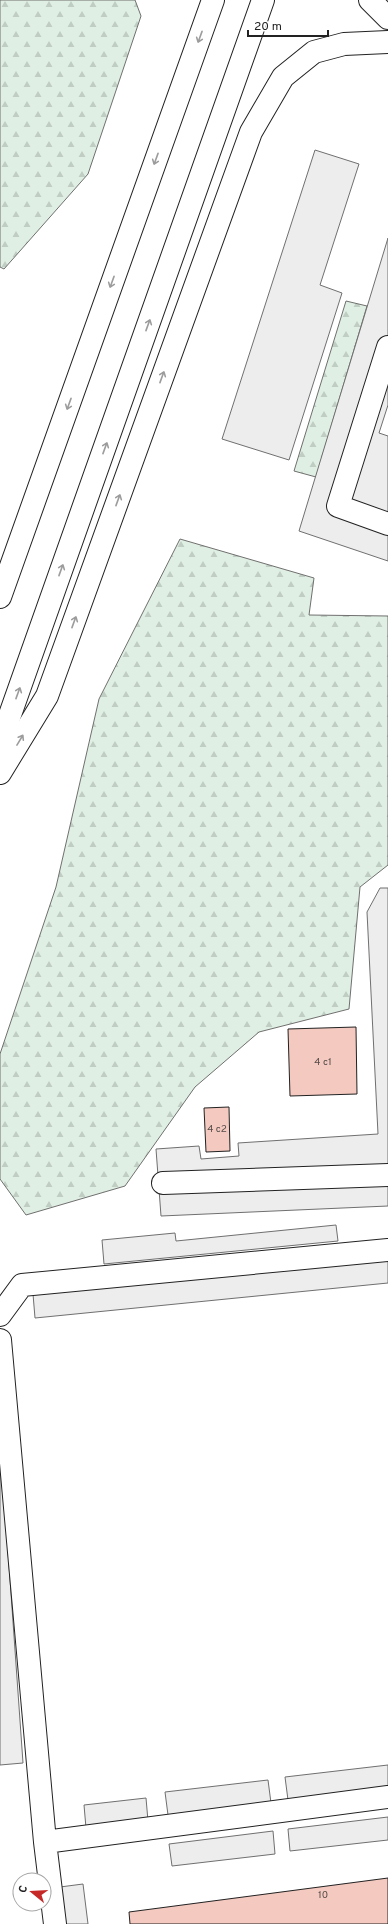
<svg xmlns="http://www.w3.org/2000/svg" width="388" height="1924" font-family="Overpass,sans-serif">
	<defs>
		<pattern id="forest-firs" width="22" height="20" patternUnits="userSpaceOnUse"><rect width="22" height="20" fill="#e0efe3"/><path d="M5 1l3.5 6h-7zM16 11l3.5 6h-7z" fill="#c0cdc2"/></pattern>
	</defs>
	<rect width="100%" height="100%" fill="#fff"/>
	<path fill="url(#forest-firs)" stroke="#6f6f6f" d="M0 0H135L141 16 88 174 4 269 0 267Z
		M346 301 367 306 316 477 294 471Z
		M180 539 314 578 309 615 388 616V865L360 887 349 1009 259 1032 195 1087 125 1186 26 1215 0 1179V1054L56 887 99 699Z"/>
	<path fill="#ededed" stroke="#6f6f6f" d="M315 150 359 164 320 285 342 293 289 460 222 439Z
		M388 238V405L379 433 388 436V561L299 531Z
		M380 888H388V1206L161 1216 156 1149 199 1146 201 1159 239 1156 238 1143 378 1134 367 912Z
		M336 1225 338 1241 104 1264 102 1240 175 1233 176 1241Z
		M388 1259V1283L35 1318 33 1294Z
		M0 1438 23 1763 0 1765Z
		M388 1765V1789L288 1800 285 1777Z
		M268 1780 271 1803 168 1815 165 1792Z
		M146 1798 148 1821 86 1828 84 1805Z
		M388 1817V1840L290 1851 288 1829Z
		M273 1831 275 1854 172 1866 169 1844Z
		M83 1884 88 1924H65L60 1887Z"/>
	<path fill="#f3c9c0" stroke="#222" d="M356 1027 357 1094 290 1096 288 1029Z
		M229 1107 230 1151 206 1152 204 1108Z
		M388 1878V1924H130L129 1912Z"/>
	<g fill="none" stroke-linecap="round" stroke-linejoin="round">
		<g stroke="#222" stroke-width="24">
			<path id="minor" d="M370 0 388 18
				M388 347 338 506 388 524
				M0 773 47 696 251 132 283 77 314 52 344 44 388 42
				M163 1183 388 1175
				M0 1315 22 1285 388 1250
				M0 1340 45 1842
				M55 1924 45 1842 388 1797"/>
		</g>
		<g stroke="#222" stroke-width="24">
			<path id="major" d="M0 597 213 0
				M0 743 263 0"/>
		</g>
		<use href="#minor" stroke="#fff" stroke-width="22"/>
		<use href="#major" stroke="#fff" stroke-width="22"/>
	</g>
	<defs><path id="oneway-shaft" d="M-6 0H5M1.5-3L5.5 0L1.5 3" fill="none" stroke-width="1.6" stroke-linecap="round" stroke-linejoin="round"/></defs>
	<g stroke="#9c9c9c">
		<use href="#oneway-shaft" transform="translate(200 37) rotate(110)"/>
		<use href="#oneway-shaft" transform="translate(156 159) rotate(110)"/>
		<use href="#oneway-shaft" transform="translate(112 282) rotate(110)"/>
		<use href="#oneway-shaft" transform="translate(148 325) rotate(-70)"/>
		<use href="#oneway-shaft" transform="translate(162 377) rotate(-70)"/>
		<use href="#oneway-shaft" transform="translate(69 404) rotate(110)"/>
		<use href="#oneway-shaft" transform="translate(105 448) rotate(-70)"/>
		<use href="#oneway-shaft" transform="translate(118 500) rotate(-70)"/>
		<use href="#oneway-shaft" transform="translate(61 570) rotate(-70)"/>
		<use href="#oneway-shaft" transform="translate(74 622) rotate(-70)"/>
		<use href="#oneway-shaft" transform="translate(18 693) rotate(-70)"/>
		<use href="#oneway-shaft" transform="translate(20 740) rotate(-59)"/>
	</g>
	<g text-anchor="middle" dominant-baseline="central" stroke-width="3" stroke-linejoin="round" paint-order="stroke">
		<g font-size="10" fill="#564c4a">
			<text x="323" y="1062">4 с1</text>
			<text x="217" y="1129">4 с2</text>
			<text x="323" y="1895">10</text>
		</g>
	</g>
	<g transform="translate(32 1892) rotate(288)"><circle r="19" fill="#ffffff" stroke="#a7a7a7"/>
	<path d="M0-3L7 15L0 10L-7 15Z" fill="#c62828"/>
	<text y="-6" font-size="11" font-weight="bold" text-anchor="middle" fill="#222222">С</text>
	</g>
	<path d="M248 30v6h80v-6" fill="none" stroke="#222222" stroke-width="2"/>
	<text x="254" y="30" font-size="12" fill="#222222" stroke="#ffffff" stroke-width="3" paint-order="stroke">20 m</text>
</svg>
